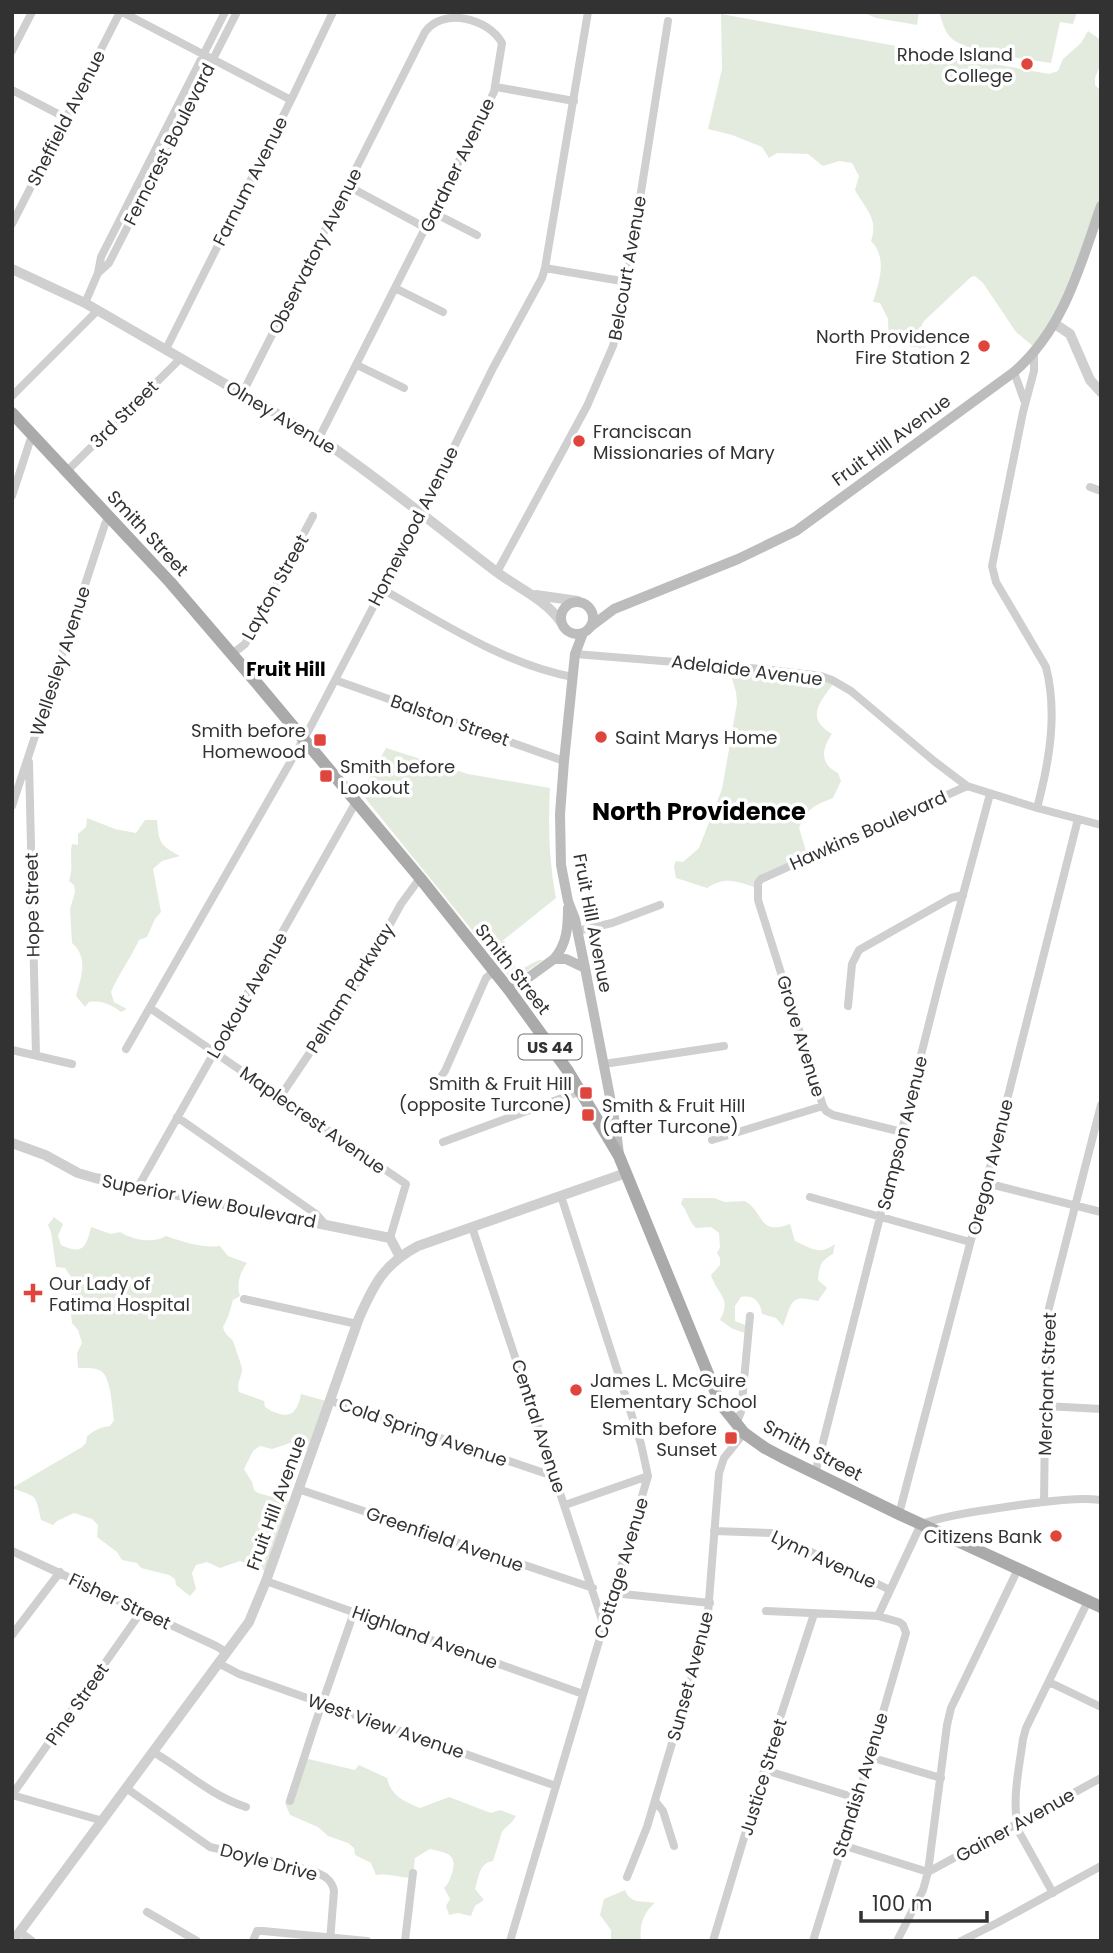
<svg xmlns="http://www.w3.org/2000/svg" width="1113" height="1953" font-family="Poppins,sans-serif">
	<rect width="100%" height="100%" fill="#fff"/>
	<path fill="#e3ebde" d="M862 12H919L917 25 876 18Z
		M939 12H1077L1073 24 1060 22 1051 63C1028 59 965 53 950 37 944 30 942 21 939 12Z
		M721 14 1049 74 1058 71 1063 59 1081 43 1088 31 1101 40V63L1095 78V85L1101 91V207L1073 283 1034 347 1016 332 983 283 975 276 971 277 924 321C916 334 926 341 927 355L918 347H910L900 339 894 341 889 348 888 319 880 303 873 302C879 282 888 258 871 241 879 218 865 209 855 190L859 176 852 163 839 161 823 166 808 154 777 153 769 158 762 147 732 135 708 129 722 69Z
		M734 664 815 671 836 680C822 700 803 717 832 734 822 748 819 764 838 773L841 781 833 798C813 806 808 808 799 828L807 854 765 875 758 888C737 882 726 875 707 888L676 878 674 866 676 861 683 862 699 848 722 789 737 703 736 692 732 679Z
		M386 748 468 774 550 788C548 825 549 861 556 898L501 942 504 941 507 944 501 947 499 944 489 951 361 793Z
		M87 818 115 829 136 833 145 820H157C159 842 159 845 180 856L162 861 153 869 161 912 155 919 147 937 139 940C131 958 119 973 111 992L114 1002 127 1009 121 1012C112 1005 101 1000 89 1002L85 1007 76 996C81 977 89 958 72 943L70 909 75 892 74 885 69 881C74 866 69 857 72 844L78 845V834L86 827Z
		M494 958H501L520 969C529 967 535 959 543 960L519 977 508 975Z
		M683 1198H714L725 1202 745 1201C765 1213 758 1236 790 1224L795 1241C811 1248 819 1256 835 1244L833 1254C820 1261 819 1267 818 1280L827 1288 818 1301C789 1294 793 1301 783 1326L776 1318 762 1314C760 1301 754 1295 741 1297L735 1306V1321L745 1325 748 1334 733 1329 720 1320C732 1298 718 1296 711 1275L720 1265V1258L717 1253 720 1247 719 1233 711 1227 696 1228C688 1221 688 1211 681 1204Z
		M54 1217 63 1224 58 1236 61 1245C83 1255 86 1248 91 1227L111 1234 120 1232C133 1240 153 1244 166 1236 183 1242 202 1248 220 1246L228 1256 247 1263C240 1272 236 1285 240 1296L233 1300 228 1317 223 1327C225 1335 228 1335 233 1341 234 1344 242 1366 242 1369 242 1378 236 1382 239 1392L264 1401 265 1407C272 1412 287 1419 294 1411 298 1407 300 1399 301 1394L330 1402 312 1451 290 1443 272 1449 260 1446 253 1451 244 1469 252 1482 254 1490 258 1493 294 1503 268 1572 240 1561 220 1568 207 1562 196 1565 192 1573 196 1589 190 1596 176 1585 175 1579 169 1575 141 1568 137 1563 122 1560 117 1552 97 1537 98 1525 92 1519 74 1513 57 1521 53 1525 41 1520C35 1492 37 1498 12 1488L82 1447 86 1443 87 1436C95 1430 100 1427 110 1426L114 1420C112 1408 111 1377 101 1371 95 1367 85 1368 78 1368L77 1353 82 1343 78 1330 72 1323 69 1298 74 1289 73 1280 65 1268 56 1267 51 1232 48 1225Z
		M304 1758 355 1770 359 1765 387 1778C391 1796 404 1801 420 1808L449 1797 491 1813 500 1810 516 1816C511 1825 507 1825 502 1832L493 1861C479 1863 479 1877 475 1889L484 1900 475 1906 471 1916 458 1913 449 1915 446 1906 450 1899 444 1888C449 1883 450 1879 452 1873 458 1853 446 1853 430 1849L415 1858 413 1877 411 1878C399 1877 387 1873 376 1875L371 1863 355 1855 354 1848 348 1843 328 1836 318 1827 290 1815 285 1803Z
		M625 1890C631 1905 642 1900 655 1903 643 1912 639 1927 641 1941H611V1930L600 1915 604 1899Z"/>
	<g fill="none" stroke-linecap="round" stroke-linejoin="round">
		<path stroke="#cfcfcf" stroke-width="8" d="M122 12 291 100
			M12 51 32 12
			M496 87 574 101
			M12 90 66 118
			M348 186 426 228
			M434 213 477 235
			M12 224 120 12
			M545 268 627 282
			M98 273 109 263 237 12
			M395 288 443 312
			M85 303 98 273 101 257 225 12
			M166 349 291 100 333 12
			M1034 352V371L1023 412 992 566 996 582 1046 667C1058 714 1049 763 1037 808
			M357 365 404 388
			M1014 372 1024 400
			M242 394 425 32C443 7 488 18 502 43L494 92 319 438
			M12 396 98 310
			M67 471 181 358
			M1090 487 1101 491
			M12 496 32 435
			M497 572 587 406 613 346 623 306 668 21
			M382 589C441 622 506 665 573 677
			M232 654 245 644 313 516
			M575 654 762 669 821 676 832 680 851 691 934 761 967 786
			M335 680 564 761
			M29 762 36 1055
			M12 806 105 524 109 517
			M577 931 612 923 660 905
			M848 1006 852 964 859 950 951 898 963 895
			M150 1008 406 1184 390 1238
			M126 1049 311 726 406 544 493 368 542 278 545 268 588 12
			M12 1050 72 1064
			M604 1064 724 1046
			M434 1086 445 1071 486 978 494 971
			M280 1097 362 975 401 904 420 878
			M177 1117 316 1214 324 1223
			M902 1132 833 1115 826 1111 823 1106 758 900V883L761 879 967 786 1037 808 1101 825
			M712 1140 823 1106
			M443 1142 581 1091
			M986 1183 1101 1212
			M138 1187 356 802
			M810 1197 970 1242
			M472 1227 603 1623
			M244 1299 357 1324
			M331 1401 556 1477
			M1045 1406 1101 1409
			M736 1424 741 1412 750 1316
			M815 1474 941 976 990 794
			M298 1489 593 1588
			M1044 1502 1046 1348 1049 1308 1101 1105
			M565 1505 648 1476
			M899 1514 986 1183 1078 819
			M714 1531 772 1533 890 1590
			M12 1551 216 1646 226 1652
			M266 1581 583 1694
			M613 1593 710 1603
			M766 1611 878 1616 899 1622 903 1625 906 1633 870 1757 813 1941
			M878 1616 921 1524C952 1514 986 1510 1019 1505 1045 1502 1074 1497 1101 1500
			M12 1635 60 1572
			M218 1663 239 1674 556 1786
			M1049 1682 1101 1707
			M153 1752C185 1770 209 1795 246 1807
			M870 1757 941 1778
			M765 1770 856 1798
			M126 1788 210 1847 313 1871C323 1875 332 1879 334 1891L330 1941
			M12 1795 141 1612
			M12 1795 103 1821
			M290 1801 315 1724 354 1612
			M655 1801 663 1811 674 1846
			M842 1845 928 1872 1101 1778
			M627 1877 647 1827 707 1626 719 1473 724 1458 744 1433
			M1053 1893 1019 1832C1011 1801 1019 1770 1023 1739L1026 1728 1088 1601
			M147 1912 197 1941
			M20 1932 32 1941
			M253 1941 257 1931H263L367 1941
			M405 1941 413 1873
			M510 1941 648 1476 641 1444 561 1196
			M713 1941 779 1721 814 1614
			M897 1941 923 1890 928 1872 947 1725 951 1708 1018 1569
			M961 1941 997 1923 1101 1866"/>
		<path stroke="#cfcfcf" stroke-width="10" d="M12 269 85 303 319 438C380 479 436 526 494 570 517 588 544 598 561 622
			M1055 324 1070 334 1090 380 1101 392
			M536 595 578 601
			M12 1143 45 1155 78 1173 95 1178 390 1238 400 1257
			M13 1941 249 1622 266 1581 359 1318C374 1284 384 1264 418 1246L626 1173"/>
		<path stroke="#bcbcbc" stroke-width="10" d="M561 618a16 16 0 1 1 32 0a16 16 0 1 1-32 0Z
			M590 627 614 609 738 559 796 531 1014 372C1064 329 1080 266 1101 206
			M583 633 575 654 564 761 560 814 561 865 568 901 575 919 585 968 615 1123 619 1154
			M554 959H566L585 968
			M510 991 554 959C567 944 568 927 568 908"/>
		<path stroke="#aaa" stroke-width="12" d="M12 413 170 582 255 681 420 878 510 991 568 1071 619 1156 720 1403 744 1433 765 1448 782 1457 899 1514 1101 1607"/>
	</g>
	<g fill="#e0453d" stroke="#fff" stroke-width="2.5">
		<circle cx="1027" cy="64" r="7"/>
		<circle cx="984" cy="346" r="7"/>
		<circle cx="579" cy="441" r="7"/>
		<circle cx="601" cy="737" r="7"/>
		<rect x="313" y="733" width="14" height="14" rx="3.5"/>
		<rect x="319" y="769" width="14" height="14" rx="3.5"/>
		<rect x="579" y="1086" width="14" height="14" rx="3.5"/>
		<rect x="581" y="1108" width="14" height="14" rx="3.5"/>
		<path d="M29.5 1282.5h7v7h7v7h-7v7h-7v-7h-7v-7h7z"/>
		<circle cx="576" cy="1390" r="7"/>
		<rect x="724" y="1431" width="14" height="14" rx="3.5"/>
		<circle cx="1056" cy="1536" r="7"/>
	</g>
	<g text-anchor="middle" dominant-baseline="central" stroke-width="7" stroke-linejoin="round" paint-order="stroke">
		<rect fill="#fff" stroke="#707070" stroke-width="2" x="518.5" y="1034.5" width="63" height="25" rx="5"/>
		<g font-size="16" font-weight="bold" fill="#323232">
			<text x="550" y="1047">US 44</text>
		</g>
		<g font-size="18" fill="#323232" stroke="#fff" text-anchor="end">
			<text x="1013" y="54">Rhode Island<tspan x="1013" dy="21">College</tspan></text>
			<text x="970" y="336">North Providence<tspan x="970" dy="21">Fire Station 2</tspan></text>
			<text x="593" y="431" text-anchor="start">Franciscan<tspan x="593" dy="21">Missionaries of Mary</tspan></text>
			<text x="306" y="730">Smith before<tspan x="306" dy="21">Homewood</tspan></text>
			<text x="615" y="737" text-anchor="start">Saint Marys Home</text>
			<text x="340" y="766" text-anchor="start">Smith before<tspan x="340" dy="21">Lookout</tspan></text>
			<text x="572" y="1083">Smith &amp; Fruit Hill<tspan x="572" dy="21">(opposite Turcone)</tspan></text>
			<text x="602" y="1105" text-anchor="start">Smith &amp; Fruit Hill<tspan x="602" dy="21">(after Turcone)</tspan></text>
			<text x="49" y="1283" text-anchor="start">Our Lady of<tspan x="49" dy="21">Fatima Hospital</tspan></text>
			<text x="590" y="1380" text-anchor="start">James L. McGuire<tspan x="590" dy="21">Elementary School</tspan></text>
			<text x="717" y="1428">Smith before<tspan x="717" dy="21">Sunset</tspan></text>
			<text x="1042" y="1536">Citizens Bank</text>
		</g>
		<g font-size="18" fill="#323232" stroke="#fff">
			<text transform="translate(66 118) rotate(-63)">Sheffield Avenue</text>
			<text transform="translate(169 144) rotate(-63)">Ferncrest Boulevard</text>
			<text transform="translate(457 165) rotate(-64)">Gardner Avenue</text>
			<text transform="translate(250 181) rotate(-63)">Farnum Avenue</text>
			<text transform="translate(315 251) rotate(-63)">Observatory Avenue</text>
			<text transform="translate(627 268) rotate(-80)">Belcourt Avenue</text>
			<text transform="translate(124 414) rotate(-45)">3rd Street</text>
			<text transform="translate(281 417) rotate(31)">Olney Avenue</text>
			<text transform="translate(891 440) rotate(-36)">Fruit Hill Avenue</text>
			<text transform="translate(413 526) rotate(-63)">Homewood Avenue</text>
			<text transform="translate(148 533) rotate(47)">Smith Street</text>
			<text transform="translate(275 587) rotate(-61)">Layton Street</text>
			<text transform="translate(60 661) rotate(-72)">Wellesley Avenue</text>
			<text transform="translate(747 670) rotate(7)">Adelaide Avenue</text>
			<text transform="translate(450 720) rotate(19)">Balston Street</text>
			<text transform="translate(868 830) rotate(-24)">Hawkins Boulevard</text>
			<text transform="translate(32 905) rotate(-91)">Hope Street</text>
			<text transform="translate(593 923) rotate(79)">Fruit Hill Avenue</text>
			<text transform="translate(513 969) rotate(52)">Smith Street</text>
			<text transform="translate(350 988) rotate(-58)">Pelham Parkway</text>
			<text transform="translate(247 995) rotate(-60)">Lookout Avenue</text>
			<text transform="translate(801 1036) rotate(73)">Grove Avenue</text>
			<text transform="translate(313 1120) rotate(35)">Maplecrest Avenue</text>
			<text transform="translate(902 1133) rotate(-76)">Sampson Avenue</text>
			<text transform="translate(990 1167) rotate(-76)">Oregon Avenue</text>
			<text transform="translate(209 1201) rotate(11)">Superior View Boulevard</text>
			<text transform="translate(1047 1384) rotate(-88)">Merchant Street</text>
			<text transform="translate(539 1426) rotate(72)">Central Avenue</text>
			<text transform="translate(423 1432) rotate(19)">Cold Spring Avenue</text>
			<text transform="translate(813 1450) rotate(28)">Smith Street</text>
			<text transform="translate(276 1503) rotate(-70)">Fruit Hill Avenue</text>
			<text transform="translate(445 1539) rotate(19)">Greenfield Avenue</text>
			<text transform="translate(824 1559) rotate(25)">Lynn Avenue</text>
			<text transform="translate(621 1568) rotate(-73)">Cottage Avenue</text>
			<text transform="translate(120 1601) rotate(25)">Fisher Street</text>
			<text transform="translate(425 1637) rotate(20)">Highland Avenue</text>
			<text transform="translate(690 1676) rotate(-75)">Sunset Avenue</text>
			<text transform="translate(77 1704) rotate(-55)">Pine Street</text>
			<text transform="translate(386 1726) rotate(19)">West View Avenue</text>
			<text transform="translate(763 1777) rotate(-73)">Justice Street</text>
			<text transform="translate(860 1785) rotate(-73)">Standish Avenue</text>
			<text transform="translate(1015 1825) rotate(-29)">Gainer Avenue</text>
			<text transform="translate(269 1862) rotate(15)">Doyle Drive</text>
		</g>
		<g font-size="19" font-weight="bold" fill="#000" stroke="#fff">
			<text x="286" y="669">Fruit Hill</text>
		</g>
		<g font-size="24" font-weight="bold" fill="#000" stroke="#fff">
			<text x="699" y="811">North Providence</text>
		</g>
	</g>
	<rect width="1113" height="1953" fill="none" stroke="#323232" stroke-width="28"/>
	<path d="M861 1911v10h126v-10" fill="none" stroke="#323232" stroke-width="3.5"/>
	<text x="872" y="1911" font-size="21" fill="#323232" stroke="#ffffff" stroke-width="5" paint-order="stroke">100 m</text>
</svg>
